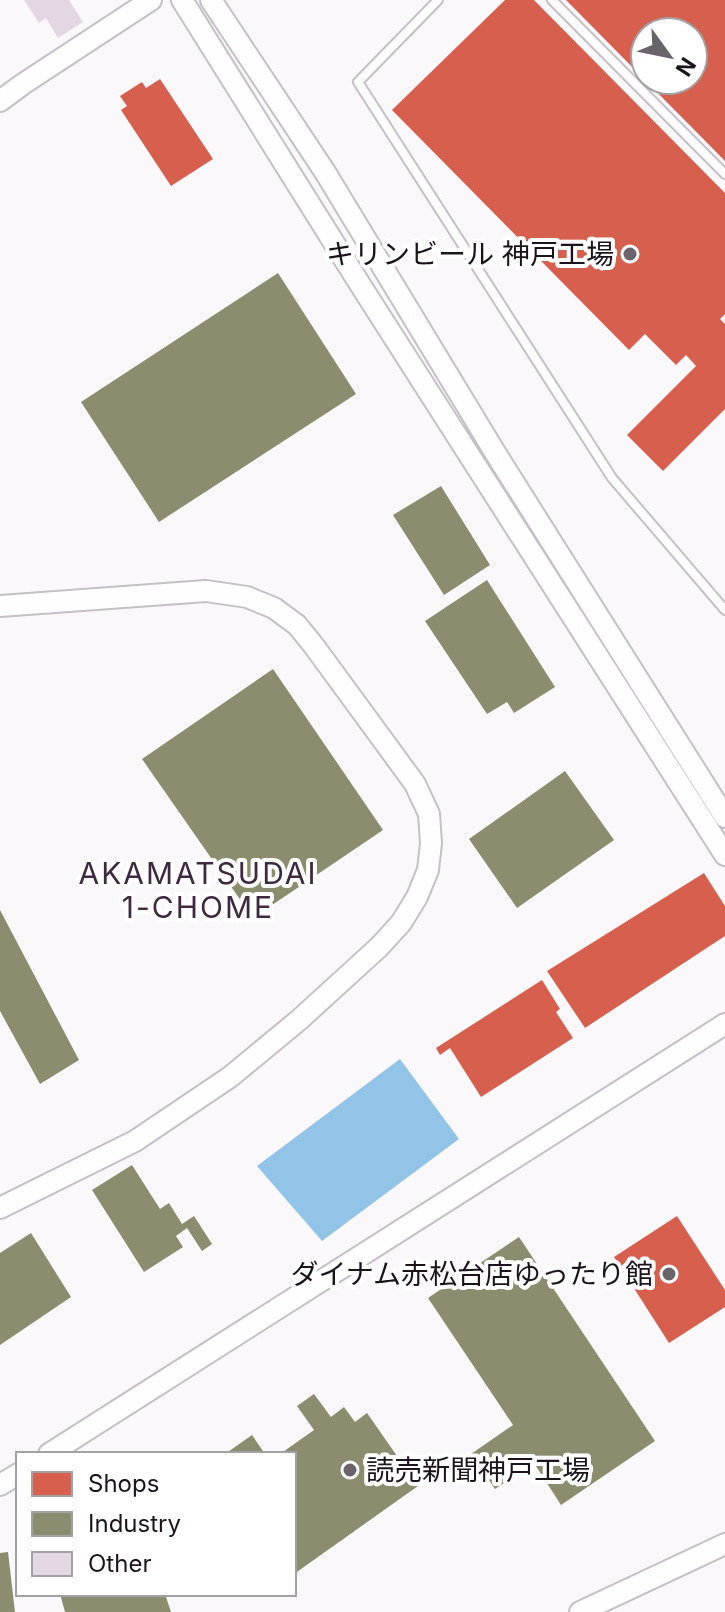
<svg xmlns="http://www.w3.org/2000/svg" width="725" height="1612" font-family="Inter,'Noto Sans JP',sans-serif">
	<rect width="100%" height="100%" fill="#fbf8fc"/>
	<path fill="#92c4e7" d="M400 1059 459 1139 322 1241 257 1166Z"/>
	<path fill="#d6604d" d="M505 0H534L725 193V314L720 319 725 324V409L663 471 627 435 696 366 686 355 676 365 645 334 629 350 392 110Z
		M566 0H725V161L645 80H693V32H645V80Z
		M160 79 213 159 171 186 121 110 127 106 120 96 142 82 146 88Z
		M704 873 725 906V936L585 1028 547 971Z
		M542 980 560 1009 556 1012 573 1038 481 1097 450 1048 440 1055 436 1048Z
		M677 1216 725 1290V1307L669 1343 614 1257Z"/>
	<path fill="#8c8c6e" d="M278 273 356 394 159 522 81 402Z
		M441 486 490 565 444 595 393 515Z
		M487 580 555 687 514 713 507 702 487 714 425 621Z
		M273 669 383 830 253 918 142 759Z
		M565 771 614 840 517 908 469 839Z
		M0 910 79 1060 40 1084 0 1011Z
		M132 1165 160 1209 169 1203 182 1224 194 1216 212 1244 202 1251 187 1228 176 1236 183 1247 144 1272 92 1190Z
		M31 1233 71 1297 0 1345V1253Z
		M519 1237 655 1441 561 1505 534 1463 495 1489 471 1454 513 1425 428 1298Z
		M314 1394 331 1417 344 1407 355 1422 367 1413 418 1486 294 1574V1454H280L314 1430 297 1406Z
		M252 1435 265 1454H225Z
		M8 1552 15 1612H0V1553Z
		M60 1594H165L171 1612H65Z"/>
	<path fill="#e3d7e4" d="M24 0H69L83 22 58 38 46 18 39 23Z"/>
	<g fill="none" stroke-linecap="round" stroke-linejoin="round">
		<g stroke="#c6bfc7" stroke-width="12">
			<path id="service" d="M438 0 358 82 612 478 725 610
				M552 0 725 174"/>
		</g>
		<g stroke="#c6bfc7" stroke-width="24">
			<path id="tertiary" d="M182 0 361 286 725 855
				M211 0 325 172 496 454 725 817
				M0 101 23 84 151 0
				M0 606 206 591 247 597 274 608 297 625 314 646 415 784 429 814 431 843 428 870 417 897 401 923 379 947 299 1020 230 1077 135 1141 0 1208
				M49 1454 725 1024
				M0 1485 18 1474
				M580 1612 725 1544"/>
		</g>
		<use href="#service" stroke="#fefeff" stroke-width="8"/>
		<use href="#tertiary" stroke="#fefeff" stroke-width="20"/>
	</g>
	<g fill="#6a636b" stroke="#fff" stroke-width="3">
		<circle cx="630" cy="254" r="8"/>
		<circle cx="669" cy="1274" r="8"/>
		<circle cx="350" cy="1470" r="8"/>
	</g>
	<g text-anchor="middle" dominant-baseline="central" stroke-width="8" stroke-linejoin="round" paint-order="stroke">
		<g font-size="28" fill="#1c131d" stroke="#fff" text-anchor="end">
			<text x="614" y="254">キリンビール 神戸工場</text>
			<text x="653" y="1274">ダイナム赤松台店ゆったり館</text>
			<text x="366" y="1470" text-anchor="start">読売新聞神戸工場</text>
		</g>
		<g font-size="30" letter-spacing="2" fill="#3e2940" stroke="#fff">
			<text x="198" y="873">AKAMATSUDAI<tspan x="198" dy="34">1-CHOME</tspan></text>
		</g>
	</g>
	<rect x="16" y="1452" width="280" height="144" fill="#ffffff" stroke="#a4a1a5" stroke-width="2"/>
	<rect x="32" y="1472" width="40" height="24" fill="#d6604d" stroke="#a4a1a5" stroke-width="2"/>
	<text x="88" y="1492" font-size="24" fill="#1c131d">Shops</text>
	<rect x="32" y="1512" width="40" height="24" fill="#8c8c6e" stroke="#a4a1a5" stroke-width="2"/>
	<text x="88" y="1532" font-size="24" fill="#1c131d">Industry</text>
	<rect x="32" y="1552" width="40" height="24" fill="#e3d7e4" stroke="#a4a1a5" stroke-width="2"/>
	<text x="88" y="1572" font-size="24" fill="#1c131d">Other</text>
	<g transform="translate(669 56) rotate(123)"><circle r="38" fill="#ffffff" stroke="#a4a1a5" stroke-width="2"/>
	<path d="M0-6L14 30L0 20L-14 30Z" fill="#6a636b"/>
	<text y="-12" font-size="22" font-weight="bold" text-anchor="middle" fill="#1c131d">N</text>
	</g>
</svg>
